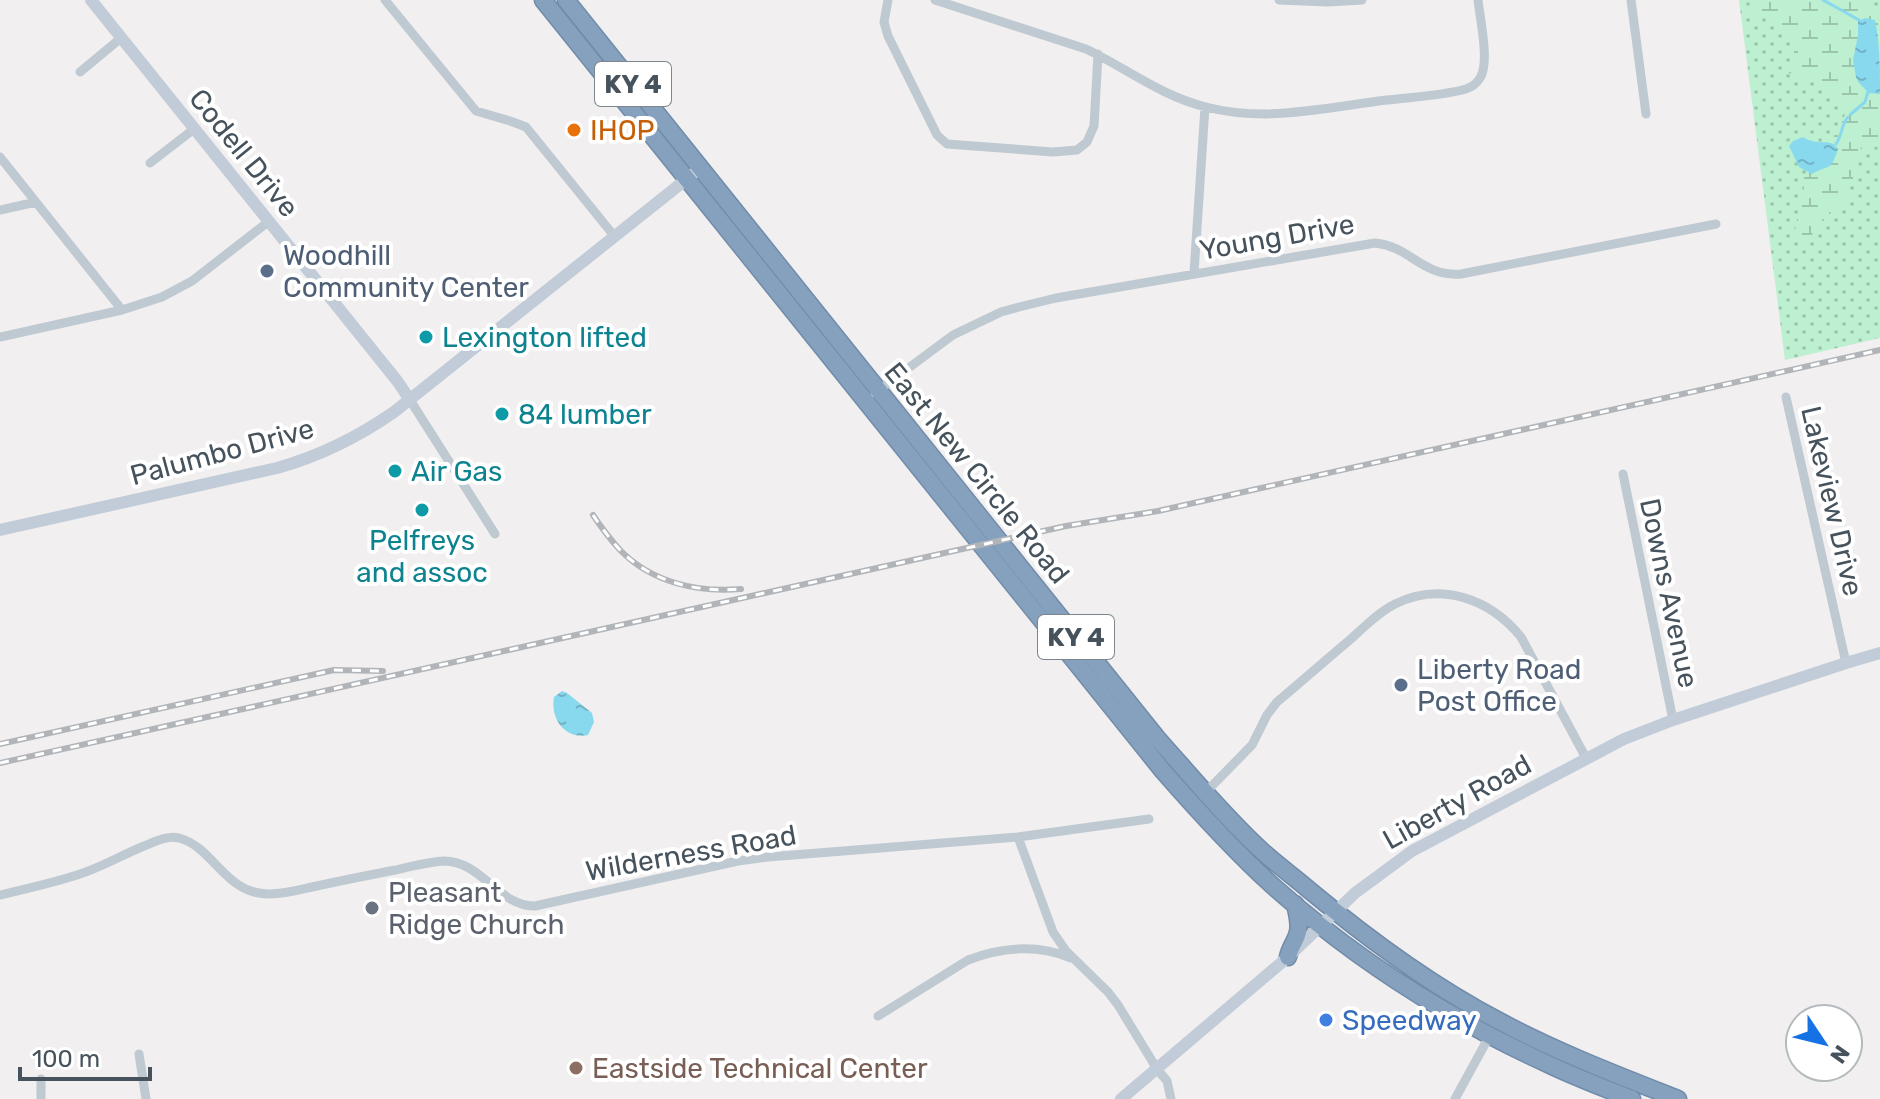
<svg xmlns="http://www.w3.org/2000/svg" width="1880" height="1099" font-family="Rubik,sans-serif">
	<defs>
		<pattern id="grass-dots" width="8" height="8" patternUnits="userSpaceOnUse" patternTransform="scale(2)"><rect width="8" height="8" fill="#bcf0d0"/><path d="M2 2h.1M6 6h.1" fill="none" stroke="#9bc5ac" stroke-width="1.8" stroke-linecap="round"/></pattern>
		<pattern id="wetland-marsh" width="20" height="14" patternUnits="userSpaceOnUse" patternTransform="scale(2)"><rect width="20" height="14" fill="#bcf0d0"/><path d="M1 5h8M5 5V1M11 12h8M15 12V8" fill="none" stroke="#9bc5ac"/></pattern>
		<pattern id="water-ripples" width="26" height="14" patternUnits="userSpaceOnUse" patternTransform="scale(2)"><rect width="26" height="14" fill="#88d9ee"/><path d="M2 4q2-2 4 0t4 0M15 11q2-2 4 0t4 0" fill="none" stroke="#71b3c4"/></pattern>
	</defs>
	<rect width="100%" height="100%" fill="#f1efef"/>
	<path fill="url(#grass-dots)" d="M1739 0H1880V338L1785 360Z"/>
	<path fill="url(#wetland-marsh)" d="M1748 0H1860L1880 20V149L1875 146 1861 147 1859 162 1846 197 1821 223 1807 241 1797 237 1795 226 1804 196V178L1833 138 1848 109 1823 85 1786 72 1796 64 1793 40 1776 21 1755 16Z"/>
	<path fill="url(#water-ripples)" d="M1865 18 1875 20C1880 44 1880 70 1880 94L1869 93 1858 82 1856 77 1853 60 1858 35V21Z
		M1803 137C1818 147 1832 137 1838 149 1830 173 1829 164 1812 174L1799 167 1789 146 1793 141Z
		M562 691 567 693 592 713 594 722 588 735C565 740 550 719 554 697Z"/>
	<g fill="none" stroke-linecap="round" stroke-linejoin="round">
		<path stroke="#88d9ee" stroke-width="3" d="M1823 0 1859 20
			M1851 114 1865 102 1868 92
			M1836 144C1842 136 1841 125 1848 117"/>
		<g stroke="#718caa" stroke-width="19">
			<path id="highway" d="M543 0 1163 771C1198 811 1233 850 1273 886 1354 958 1449 1019 1548 1064 1575 1077 1604 1088 1632 1099
				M566 0 1157 738C1191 776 1224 816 1261 850 1276 864 1293 876 1308 889 1368 939 1430 985 1499 1021 1557 1052 1617 1075 1678 1099
				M1288 957C1290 947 1296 941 1298 932 1300 923 1297 913 1295 904"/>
		</g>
		<path stroke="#bfc9d1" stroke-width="9" d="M385 0 476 111 510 121 526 127 615 237
			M888 0 884 22 888 36 937 135 947 144 1053 152 1077 150 1087 142 1094 126 1098 54
			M935 0 1086 49C1126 68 1161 96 1206 107 1225 112 1246 114 1266 114 1307 113 1347 105 1387 100 1413 97 1441 96 1466 89 1472 87 1477 83 1480 78 1490 63 1480 19 1478 0
			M1279 0 1328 2 1362 0
			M1631 0 1646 114
			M80 72 121 38
			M0 157 122 310
			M150 163 194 129
			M0 210 36 202
			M1194 273 1205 107
			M0 337 122 310 162 297 192 281 268 222
			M875 393 953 335 1001 312 1019 307 1056 298 1375 243C1410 246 1422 277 1461 274L1716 224
			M1786 397 1846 663
			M410 400 495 534
			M1623 474 1673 720
			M1203 795 1252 745 1267 715 1277 702C1302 681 1327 659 1352 638 1365 626 1379 612 1395 604 1441 581 1490 599 1521 637L1586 758
			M1018 837 1053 932 1066 951 1108 992 1118 1005 1157 1069 1167 1081 1171 1099
			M0 895C26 889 52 883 77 875 100 868 122 855 144 846 154 842 168 835 179 838 214 847 225 895 270 894 285 894 299 890 312 887 340 881 368 875 396 870 412 866 428 862 444 861 482 861 499 907 535 906L738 861 768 857 1018 837 1149 819
			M878 1016 968 960C1001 947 1038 944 1071 958
			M139 1054 146 1099
			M41 1079V1099
			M1455 1099 1490 1035"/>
		<path stroke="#c1ccd8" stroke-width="12" d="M91 0 398 382 410 400
			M0 530 277 468C320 456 358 437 394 412L693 174
			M1121 1099 1288 957 1355 893 1412 851 1624 739 1673 720 1846 663 1880 653"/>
		<use href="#highway" stroke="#85a1be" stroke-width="16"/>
		<g stroke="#b1b4b9" stroke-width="6">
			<path id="rail" d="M593 515C601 527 610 539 620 550 651 582 697 593 741 589
				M0 744 334 670 383 671
				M0 763 1066 526 1158 511 1880 350"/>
		</g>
		<use href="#rail" stroke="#fff" stroke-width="3" stroke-dasharray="9" stroke-linecap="butt"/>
	</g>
	<circle fill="#e8710a" stroke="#fff" stroke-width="3" cx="574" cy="130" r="8"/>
	<g fill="#5c6f8a" stroke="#fff" stroke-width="3">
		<circle cx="267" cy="271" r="8"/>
		<circle cx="1401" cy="685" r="8"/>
	</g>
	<g fill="#0f9aa8" stroke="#fff" stroke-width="3">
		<circle cx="426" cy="337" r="8"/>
		<circle cx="502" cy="414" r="8"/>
		<circle cx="395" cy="471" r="8"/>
		<circle cx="422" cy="510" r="8"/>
	</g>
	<circle fill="#6b7280" stroke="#fff" stroke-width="3" cx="372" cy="908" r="8"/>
	<circle fill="#3f7fe0" stroke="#fff" stroke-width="3" cx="1326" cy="1020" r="8"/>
	<circle fill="#8d6e63" stroke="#fff" stroke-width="3" cx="576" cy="1068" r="8"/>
	<g text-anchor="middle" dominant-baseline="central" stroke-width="8" stroke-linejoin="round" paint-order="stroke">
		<g fill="#fff" stroke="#7e868d" stroke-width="2">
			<rect x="595" y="62" width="76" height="44" rx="6"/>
			<rect x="1038" y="615" width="76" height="44" rx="6"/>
		</g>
		<g font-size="26" font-weight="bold" fill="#46525c">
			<text x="633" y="84">KY 4</text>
			<text x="1076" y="637">KY 4</text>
		</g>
		<g font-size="28" fill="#c56008" stroke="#fff" text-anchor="start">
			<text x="590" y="130">IHOP</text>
		</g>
		<g font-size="28" fill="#46525c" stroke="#fff">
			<text transform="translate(244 153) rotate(51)">Codell Drive</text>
			<text transform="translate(1277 237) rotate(-10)">Young Drive</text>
			<text transform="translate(222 452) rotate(-15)">Palumbo Drive</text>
			<text transform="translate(977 473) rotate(51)">East New Circle Road</text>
			<text transform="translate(1832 501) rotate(77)">Lakeview Drive</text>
			<text transform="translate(1669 593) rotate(78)">Downs Avenue</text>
			<text transform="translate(1457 802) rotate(-29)">Liberty Road</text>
			<text transform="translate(691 853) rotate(-10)">Wilderness Road</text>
		</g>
		<g font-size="28" fill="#4e5e75" stroke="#fff" text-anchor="start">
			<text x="283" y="255">Woodhill<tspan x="283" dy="32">Community Center</tspan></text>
			<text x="1417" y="669">Liberty Road<tspan x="1417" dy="32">Post Office</tspan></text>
		</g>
		<g font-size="28" fill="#0d838f" stroke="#fff" text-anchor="start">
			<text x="442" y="337">Lexington lifted</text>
			<text x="518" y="414">84 lumber</text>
			<text x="411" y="471">Air Gas</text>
			<text x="422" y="540" text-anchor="middle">Pelfreys<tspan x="422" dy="32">and assoc</tspan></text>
		</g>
		<g font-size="28" fill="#5b616d" stroke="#fff" text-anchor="start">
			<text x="388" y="892">Pleasant<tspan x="388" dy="32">Ridge Church</tspan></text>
		</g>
		<g font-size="28" fill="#366cbe" stroke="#fff" text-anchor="start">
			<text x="1342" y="1020">Speedway</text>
		</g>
		<g font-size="28" fill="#785e54" stroke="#fff" text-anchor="start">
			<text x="592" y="1068">Eastside Technical Center</text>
		</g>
	</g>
	<g transform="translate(1824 1043) rotate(125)"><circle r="38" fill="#ffffff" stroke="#b5babe" stroke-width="2"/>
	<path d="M0-6L14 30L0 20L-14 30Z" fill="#1671e4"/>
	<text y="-12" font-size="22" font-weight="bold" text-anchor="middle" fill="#46525c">N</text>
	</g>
	<path d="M20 1067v12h130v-12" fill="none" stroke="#46525c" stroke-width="4"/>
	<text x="32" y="1067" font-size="24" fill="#46525c" stroke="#ffffff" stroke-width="6" paint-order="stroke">100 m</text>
</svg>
